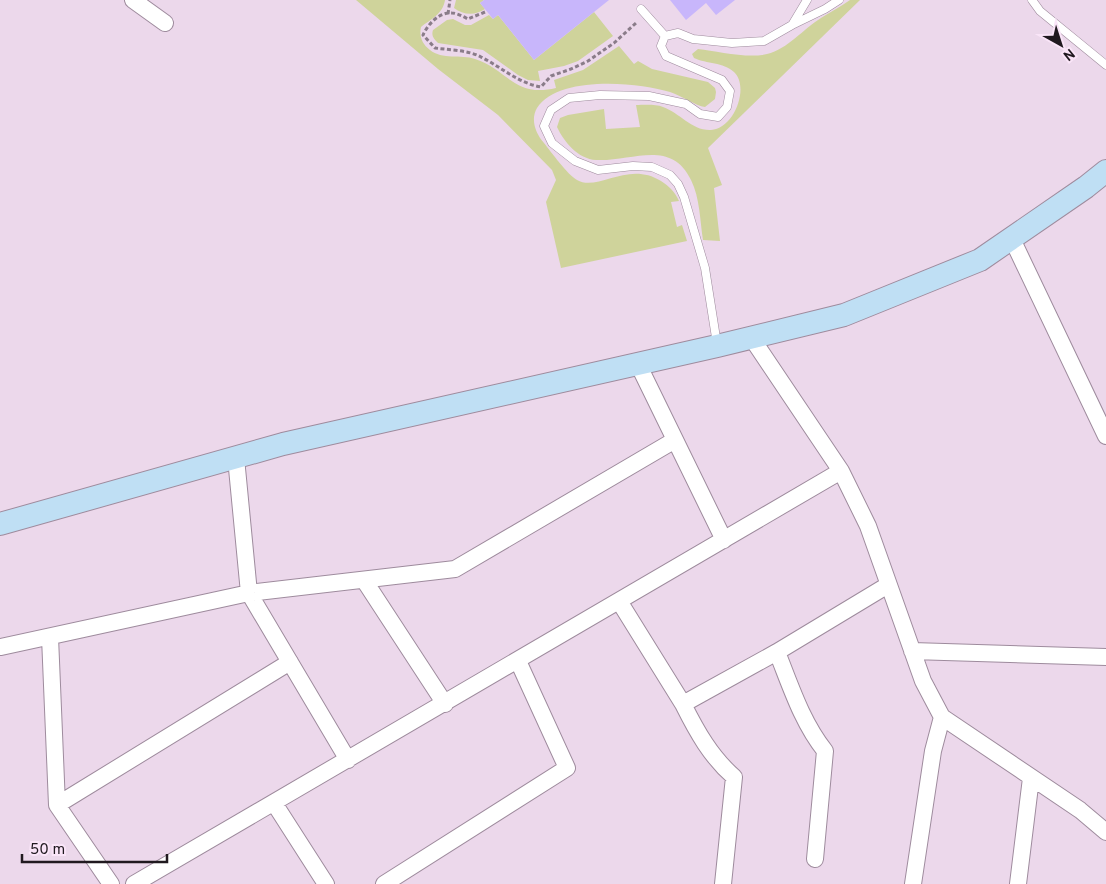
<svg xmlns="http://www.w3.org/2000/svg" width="1106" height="884" font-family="Overpass,sans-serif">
	<rect width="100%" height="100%" fill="#ecd8eb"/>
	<path fill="#cfd39b" d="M356 0H445C443 14 431 19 421 27 419 36 422 44 430 50 442 60 461 54 475 59 507 69 514 98 556 88L554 80 583 70 619 46 634 64 638 61 652 69 708 82 715 88 716 92 715 99 705 107C696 106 680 95 670 92 638 82 558 75 537 108 530 120 536 134 544 143 551 152 568 175 577 180 598 192 628 160 661 181 669 186 675 192 679 201L671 202 677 227 682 225 687 241 561 268 546 202 556 180 552 170 498 115 438 69Z
		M456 0H484L480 3 485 9C475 16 463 15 454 8Z
		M850 0H860L708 148 722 185 714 188 720 241 703 240C700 221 700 198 691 180 671 138 631 162 596 160 578 159 564 142 557 127L560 118 568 115 604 109 606 129 640 127 636 105C644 105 656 104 663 107 680 113 692 131 711 130 734 129 750 87 734 72 723 62 707 64 694 58L692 54 698 49C717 51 748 59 767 54 788 49 803 29 821 18 830 12 840 7 850 0Z
		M594 12 613 36 578 61 564 66 538 71 540 81 528 80 518 75 483 50 438 43C434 39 431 36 433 30L447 20 453 19 465 25H471L489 15 493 19 498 15 534 60Z"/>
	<path fill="#c8b6fb" d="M484 0H609L534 60 498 15 493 19 480 3Z
		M670 0H735L716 15 706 3 686 20Z"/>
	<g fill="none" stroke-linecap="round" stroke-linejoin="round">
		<g stroke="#9e8b9d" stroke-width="9">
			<path id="service" d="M1032 0 1040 11 1106 65
				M641 9 665 36 661 46 666 56 722 80 730 91 727 107 718 117 700 114 686 104 649 96 600 95 569 98 551 110 544 126 552 143 575 161 598 170 633 166 652 167 670 175 678 184 684 197 705 268 717 344
				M792 25 825 9 839 0
				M665 36 678 33 693 39 732 43 764 41 792 25 807 0"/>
		</g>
		<g stroke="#9e8b9d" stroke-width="18">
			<path id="minor" d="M133 0 165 23
				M1012 239 1106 436
				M638 364 724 540
				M236 458 249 593 455 569 675 440
				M841 471 868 526 923 681 942 717 1080 810 1106 832
				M364 580 445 704
				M619 601 683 704 777 652 888 585
				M50 637 57 805
				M1 647 249 593 348 760
				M912 651 1106 657
				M777 652C791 687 802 722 825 751L815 859
				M683 704C697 732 711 757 734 777L723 884
				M274 803 326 884
				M111 884 57 805 290 662
				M134 884 841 471 751 337
				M384 884 567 768 518 661
				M913 884 933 751 942 717
				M1018 884 1031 778"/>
		</g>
		<g stroke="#9e8b9d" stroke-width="24">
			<path id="secondary" d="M0 524 283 444 717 346 844 315 980 260 1086 187 1106 171"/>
		</g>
		<path stroke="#8a7c89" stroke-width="3" stroke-dasharray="4 2.5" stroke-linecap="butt" d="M485 12 468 19C464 17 457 13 452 13 439 12 428 24 423 35L435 48C450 50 468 50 481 57 501 67 518 83 541 87L551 76 571 69 588 61 614 43 636 23
			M448 14 450 0"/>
		<use href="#service" stroke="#fff" stroke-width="8"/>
		<use href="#minor" stroke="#fff" stroke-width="16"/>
		<use href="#secondary" stroke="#bfdff4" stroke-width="22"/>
	</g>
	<g transform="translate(1061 45) rotate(141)" stroke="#fae5f8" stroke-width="4" paint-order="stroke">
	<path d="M0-4L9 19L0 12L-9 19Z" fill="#20191f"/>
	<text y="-8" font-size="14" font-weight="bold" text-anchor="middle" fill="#20191f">N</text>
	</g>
	<path d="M22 854v8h145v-8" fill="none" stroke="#20191f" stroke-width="2.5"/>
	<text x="30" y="854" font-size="15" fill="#20191f" stroke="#fae5f8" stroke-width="4" paint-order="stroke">50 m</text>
</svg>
